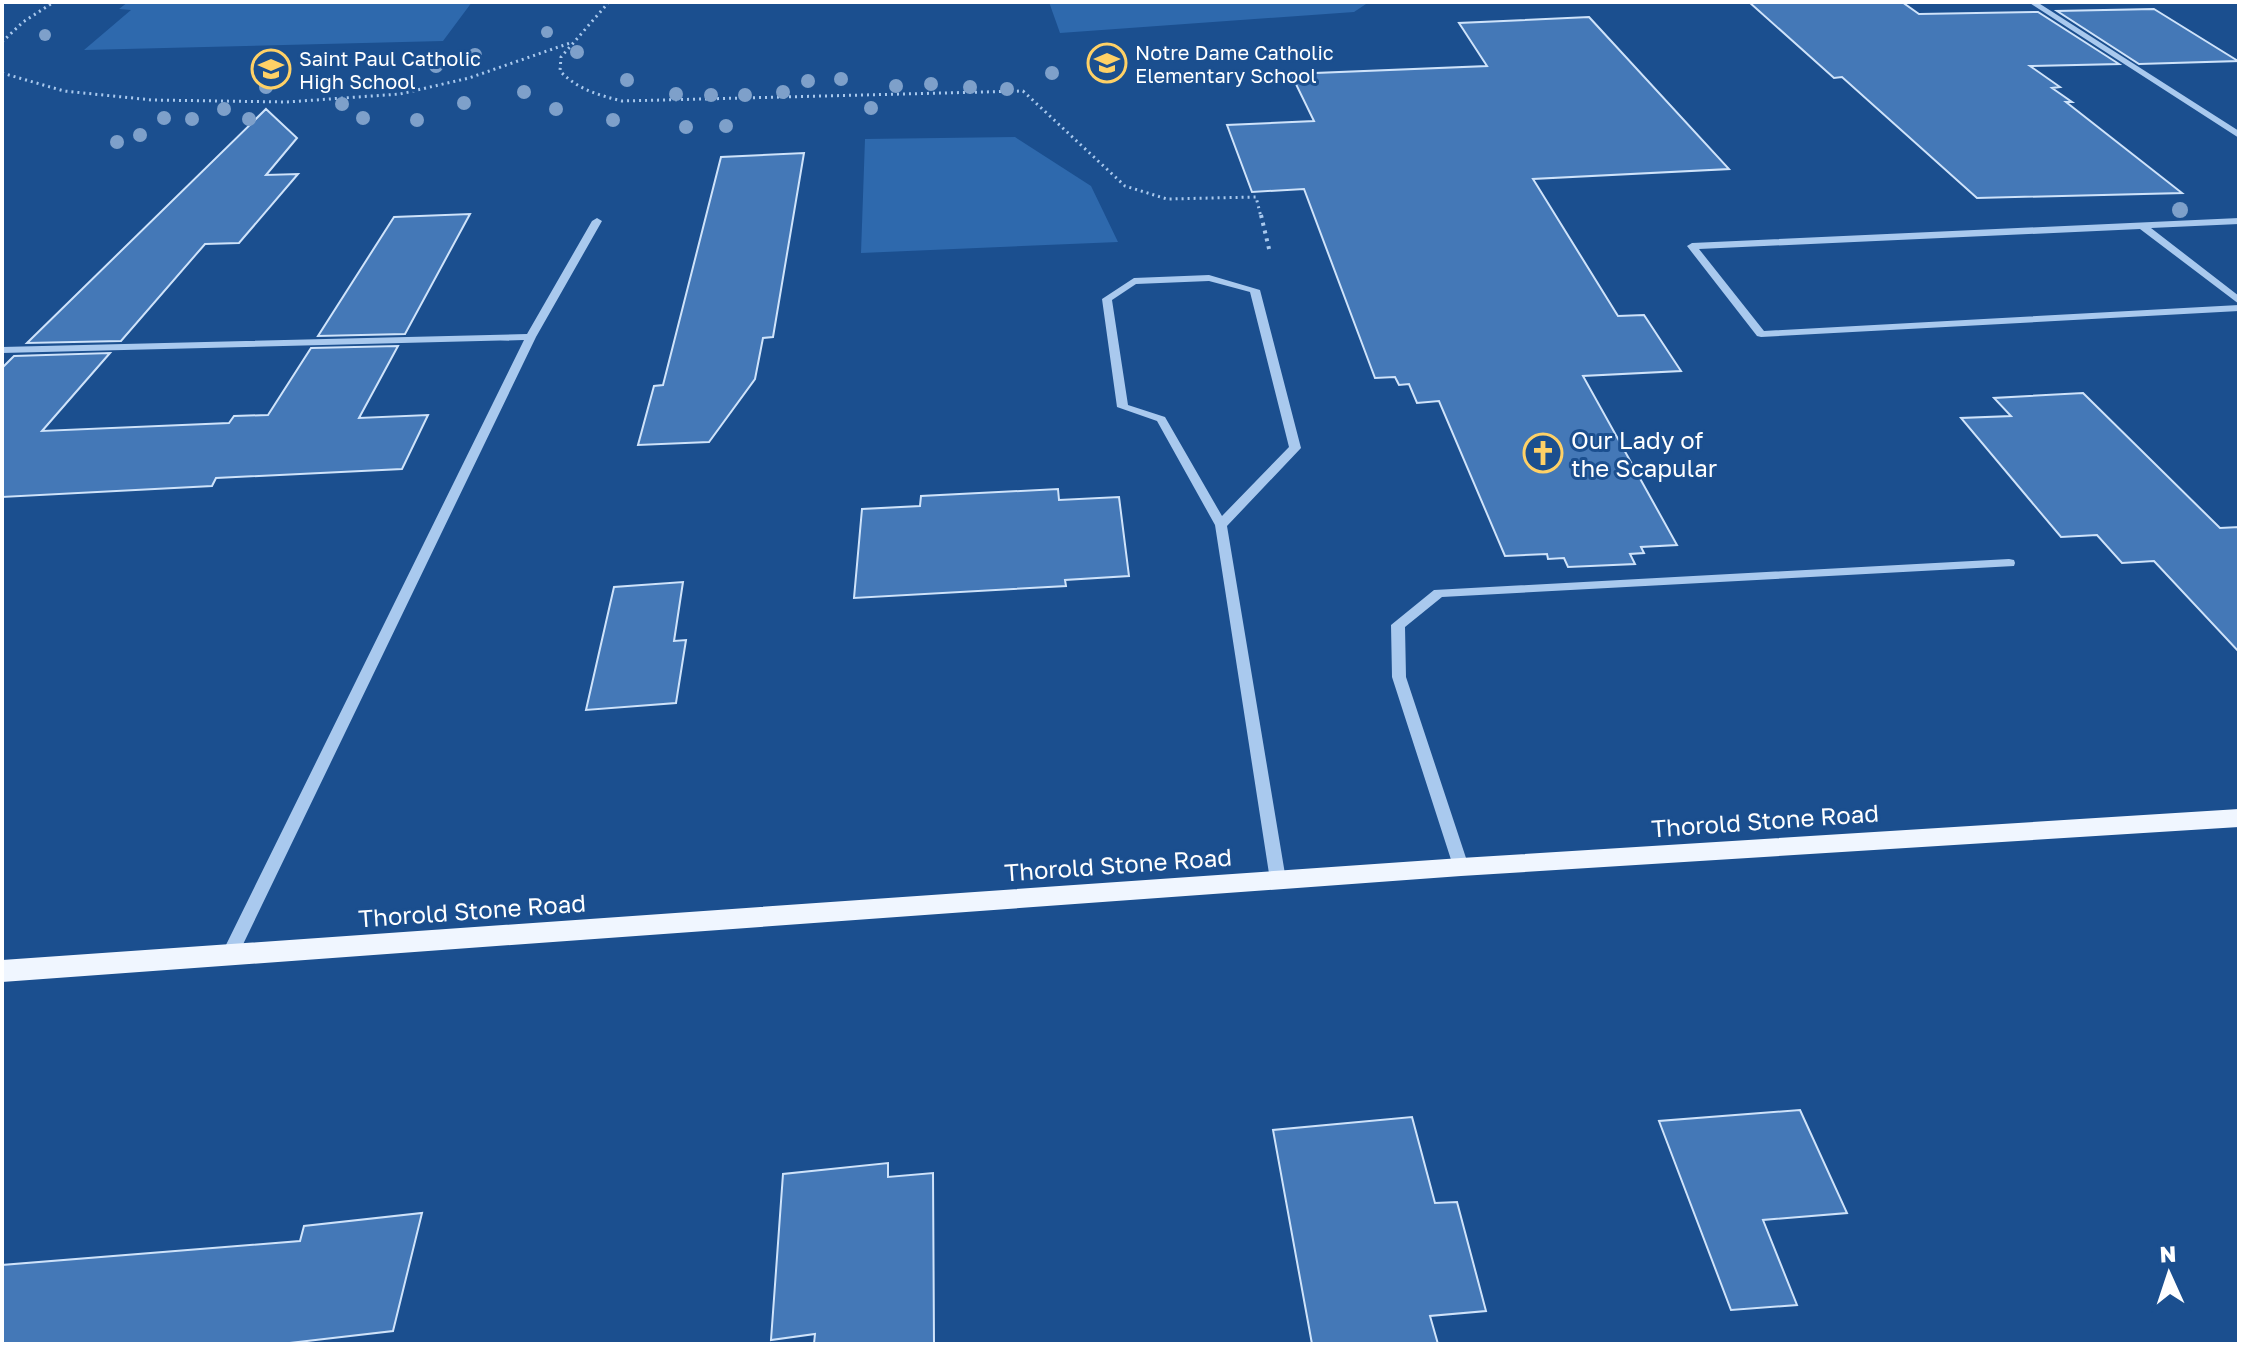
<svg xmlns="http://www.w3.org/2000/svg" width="2241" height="1346" font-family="'Golos Text',sans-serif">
	<rect width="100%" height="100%" fill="#1b4f8f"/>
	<path fill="#2e69ad" d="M128 2H472L443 41 84 50 131 10 119 9Z
		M1049 2H1369L1354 12 1060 33Z
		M1015 137 1091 186 1118 242 861 253 865 139Z"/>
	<path fill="#4478b7" stroke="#cfe3fa" stroke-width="2" d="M1749 2H1902L1919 14 2038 12 2119 64 2030 66 2060 87 2052 88 2072 102H2066L2182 193 1977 198 1842 77 1834 78Z
		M2154 9 2238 61 2139 64 2057 11Z
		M1589 17 1729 169 1533 179 1618 316 1644 315 1681 371 1583 376 1677 545 1641 547 1644 553 1630 554 1635 564 1568 567 1564 558 1548 559 1547 554 1505 556 1439 401 1417 403 1409 384 1399 385 1395 377 1375 378 1304 189 1252 192 1227 125 1314 121 1291 74 1487 66 1459 23Z
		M266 109 297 138 266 175 298 174 239 243 205 244 121 341 27 343Z
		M804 153 773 337 763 338 755 379 709 442 638 445 654 386 663 385 721 157Z
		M470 214 405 334 318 336 394 217Z
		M398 346 359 418 428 415 402 469 216 478 212 486 2 497V368L14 356 110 353 42 431 229 423 234 416 268 415 311 348Z
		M2083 393 2220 528 2239 527V652L2154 561 2122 563 2097 535 2061 537 1961 418 2011 416 1994 398Z
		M1058 489 1059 500 1119 497 1129 576 1065 580 1066 586 854 598 862 509 920 506 921 496Z
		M683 582 674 641 686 640 676 703 586 710 614 587Z
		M1800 1110 1847 1213 1763 1220 1797 1305 1731 1310 1659 1121Z
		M1412 1117 1435 1203 1457 1202 1486 1311 1430 1316 1438 1344H1312L1273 1130Z
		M888 1163V1177L933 1173 934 1344H814L815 1334 771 1340 783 1174Z
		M422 1213 393 1331 281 1344H2V1265L300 1241 304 1226Z"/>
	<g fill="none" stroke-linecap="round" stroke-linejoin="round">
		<path stroke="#a9c9ee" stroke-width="3" stroke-dasharray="2 4" stroke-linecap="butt" d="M609 2 561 57 560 71C577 89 598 95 622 101L1023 91 1125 186 1167 199 1256 197 1261 217
			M2 42 23 22 54 2
			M2 73 64 91 152 100 287 102 400 94 469 78 570 43"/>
		<path stroke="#a9c9ee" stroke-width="4" stroke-dasharray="3 5" stroke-linecap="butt" d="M1261 215 1270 253"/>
		<path fill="#a9c9ee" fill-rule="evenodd" d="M2028 2H2037L2239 131V138Z
			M597 218 602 221 536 337 235 961 229 963 223 961 221 956 223 951 524 340 2 353V347L527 334 592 221Z
			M2239 218V224L2151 228 2239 296V304L2140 229 1699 249 1764 331 2239 305V311L1761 337 1757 336 1687 246 1692 243Z
			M1209 275 1260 290 1301 448 1227 526 1286 880 1284 885 1278 887 1272 885 1270 880 1215 525 1157 421 1117 407 1102 299 1134 278ZM1209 281 1250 292 1289 447 1222 516 1165 417 1128 405 1112 300 1136 284Z
			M2009 559 2014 560 2015 563 2014 566 1442 597 1405 627 1406 677 1469 867 1467 872 1461 874 1455 872 1392 677 1391 625 1434 590Z"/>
		<path fill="#f0f6ff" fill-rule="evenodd" d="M2239 809V827L1461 876 2 982V960L1461 858Z"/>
	</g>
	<g fill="#7ea0ca">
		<circle cx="547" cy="32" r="6"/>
		<circle cx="45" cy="35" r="6"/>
		<circle cx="577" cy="52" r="7"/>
		<circle cx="475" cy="55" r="7"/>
		<circle cx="436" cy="66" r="7"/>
		<circle cx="1052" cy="73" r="7"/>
		<circle cx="841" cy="79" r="7"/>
		<circle cx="627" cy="80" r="7"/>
		<circle cx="808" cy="81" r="7"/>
		<circle cx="931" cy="84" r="7"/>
		<circle cx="896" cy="86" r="7"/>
		<circle cx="266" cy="87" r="7"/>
		<circle cx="970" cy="87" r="7"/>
		<circle cx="1007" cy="89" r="7"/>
		<circle cx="524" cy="92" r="7"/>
		<circle cx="783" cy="92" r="7"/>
		<circle cx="676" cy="94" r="7"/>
		<circle cx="711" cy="95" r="7"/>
		<circle cx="745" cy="95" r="7"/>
		<circle cx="464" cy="103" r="7"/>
		<circle cx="342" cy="104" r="7"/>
		<circle cx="871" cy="108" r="7"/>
		<circle cx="224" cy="109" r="7"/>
		<circle cx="556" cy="109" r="7"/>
		<circle cx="164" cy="118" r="7"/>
		<circle cx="363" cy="118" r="7"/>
		<circle cx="192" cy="119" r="7"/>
		<circle cx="249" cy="119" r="7"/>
		<circle cx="417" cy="120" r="7"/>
		<circle cx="613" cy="120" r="7"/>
		<circle cx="726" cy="126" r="7"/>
		<circle cx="686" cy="127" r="7"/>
		<circle cx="140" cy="135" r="7"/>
		<circle cx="117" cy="142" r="7"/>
		<circle cx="2180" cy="210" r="8"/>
	</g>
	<defs>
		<g id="school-ring" transform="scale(2)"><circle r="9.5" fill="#1b4f8f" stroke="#ffd166" stroke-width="1.5"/><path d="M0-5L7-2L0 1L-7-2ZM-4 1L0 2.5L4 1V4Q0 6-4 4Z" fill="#ffd166"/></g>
		<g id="church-ring" transform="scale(2)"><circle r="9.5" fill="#1b4f8f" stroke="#ffd166" stroke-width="1.5"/><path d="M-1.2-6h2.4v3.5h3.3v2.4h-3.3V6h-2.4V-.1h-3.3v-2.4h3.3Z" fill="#ffd166"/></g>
	</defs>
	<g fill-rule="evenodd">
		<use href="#school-ring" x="1107" y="63"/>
		<use href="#school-ring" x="271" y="69"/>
		<use href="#church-ring" x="1543" y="453"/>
	</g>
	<g text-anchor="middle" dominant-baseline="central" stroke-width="6" stroke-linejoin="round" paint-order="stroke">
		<g font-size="20" fill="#fff" stroke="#1b4f8f" text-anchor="start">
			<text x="1135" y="52">Notre Dame Catholic<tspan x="1135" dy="23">Elementary School</tspan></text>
			<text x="299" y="58">Saint Paul Catholic<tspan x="299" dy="23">High School</tspan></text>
		</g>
		<g font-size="24" fill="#fff" stroke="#1b4f8f" text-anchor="start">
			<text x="1571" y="439">Our Lady of<tspan x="1571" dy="28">the Scapular</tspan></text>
		</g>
		<g font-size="24" fill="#fff" stroke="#1b4f8f">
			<text transform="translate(1765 820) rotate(-4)">Thorold Stone Road</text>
			<text transform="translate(1118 864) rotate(-4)">Thorold Stone Road</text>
			<text transform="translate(472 910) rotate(-4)">Thorold Stone Road</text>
		</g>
	</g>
	<rect width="2241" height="1346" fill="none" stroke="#ffffff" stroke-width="8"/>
	<g transform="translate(2169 1274) rotate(357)" stroke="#1b4f8f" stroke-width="6" paint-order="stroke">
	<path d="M0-6L14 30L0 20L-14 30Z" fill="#ffffff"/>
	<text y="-12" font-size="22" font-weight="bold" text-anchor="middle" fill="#ffffff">N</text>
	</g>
</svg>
